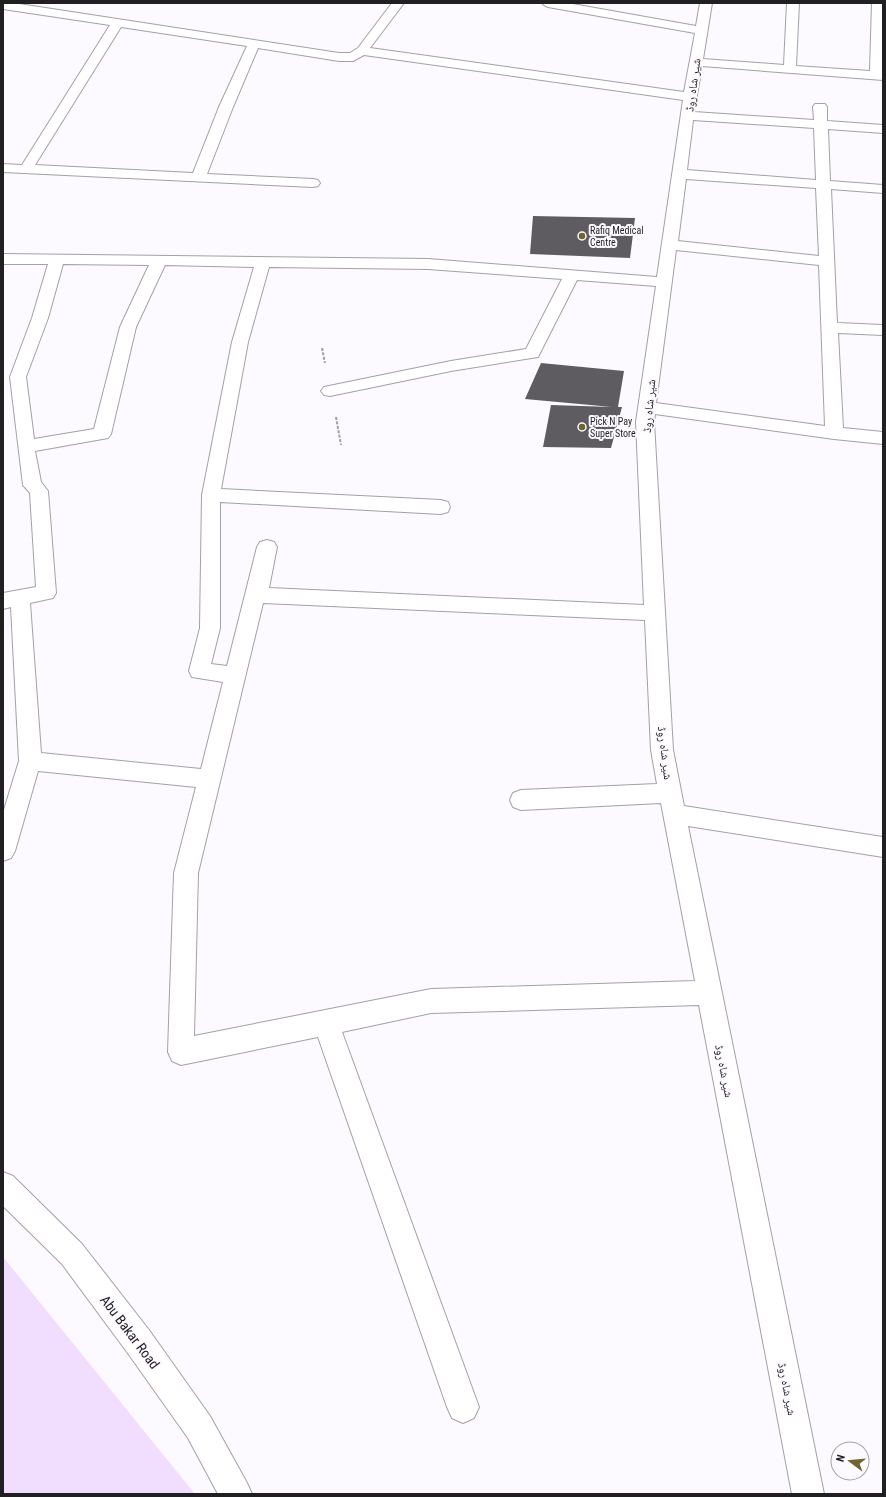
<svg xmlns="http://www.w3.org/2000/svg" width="886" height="1497" font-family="'Roboto Condensed','Noto Naskh Arabic',sans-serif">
	<rect width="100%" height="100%" fill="#fcf9ff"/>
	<path fill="#f1ddfe" d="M3 1257 195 1494H3Z"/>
	<path fill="#5f5c61" d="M533 216 635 218 630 258 530 254Z
		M541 363 624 371 618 407H622L611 448 543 447 551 405 612 407 525 399Z"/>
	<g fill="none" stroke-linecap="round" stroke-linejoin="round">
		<g stroke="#a4a0a6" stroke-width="2">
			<path id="minor" d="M3 3H13L339 53H350L358 48 392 3H404L370 48 684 92 695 33 548 7 544 5 542 3H567L696 26 700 3H712L703 59 784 65 787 3H799L796 66 870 71 872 3H883V80L702 66 694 112 814 120 813 107 815 104H825L827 107V121L883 125V133L828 129 830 181 883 185V193L831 189 837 323 883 325V335L838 333 843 428 883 432V444L834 439 655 414 654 422 673 750 684 806 883 837V857L688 826 824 1494H792L699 1005 431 1013 342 1032 479 1407 474 1418 463 1423 452 1418 447 1407 318 1037 181 1065 172 1061 168 1052 174 873 196 787 38 771 15 851 11 858 3 861V813L19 761 11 607 3 609V593L36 587 30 493 23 485 10 377 32 318 48 264H3V254L428 259 657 277 683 100 364 55 353 61H339L258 48 233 107 207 174 313 179 318 180 320 183 318 186 313 187 3 172V164L22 165 110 25 3 9ZM121 27 247 46 219 107 193 173 35 165ZM693 120 814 128 816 180 687 170ZM686 179 816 188 819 256 678 241ZM676 250 819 265 825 426 656 403ZM63 264 149 265 120 327 94 429 34 439 26 377 48 318ZM165 265 254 267 232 342 202 495 200 628 189 671 192 677 223 682 201 769 41 753 30 603 53 598 56 593 48 491 41 482 35 451 108 438 111 434 136 327ZM269 267 428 269 562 279 526 349 451 361 324 387 321 391 324 395 330 396 451 371 538 357 577 280 656 286 636 422 644 605 269 588 277 547 274 542 267 540 260 542 257 547 227 666 211 664 220 628V502L441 514 448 512 450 507 448 502 441 500 221 489 248 342ZM263 603 645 620 651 750 657 784 521 790 513 793 510 800 513 807 521 810 661 803 695 981 431 989 194 1036 198 873Z"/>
		</g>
		<g stroke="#a4a0a6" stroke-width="2">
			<path id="major" d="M3 1172 13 1176 82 1244 149 1330 210 1416 247 1483 252 1494H218L188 1438 127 1352 62 1264 3 1206Z"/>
		</g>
		<path stroke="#a19fa3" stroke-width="2" stroke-dasharray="3 1.5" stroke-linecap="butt" d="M322 348 325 363
			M336 417 341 445"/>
		<use href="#minor" fill="#fff" fill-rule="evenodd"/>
		<use href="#major" fill="#fff" fill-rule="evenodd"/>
	</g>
	<g fill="#6c6431" stroke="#fcf9ff" stroke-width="1.5">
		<circle cx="582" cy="236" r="4"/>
		<circle cx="582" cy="427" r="4"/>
	</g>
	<g text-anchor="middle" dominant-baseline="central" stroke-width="4" stroke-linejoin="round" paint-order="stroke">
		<g font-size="10" fill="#201f21" stroke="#fcf9ff" text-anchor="start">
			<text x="590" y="230">Rafiq Medical<tspan x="590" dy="12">Centre</tspan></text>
			<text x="590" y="421">Pick N Pay<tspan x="590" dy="12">Super Store</tspan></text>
		</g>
		<g font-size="12" fill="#201f21" stroke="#fcf9ff">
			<text transform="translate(693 85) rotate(-82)">شیر شاہ روڈ</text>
			<text transform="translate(649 406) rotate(-85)">شیر شاہ روڈ</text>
			<text transform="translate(665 753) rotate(83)">شیر شاہ روڈ</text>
			<text transform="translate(724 1071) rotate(79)">شیر شاہ روڈ</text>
			<text transform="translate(787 1389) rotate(79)">شیر شاہ روڈ</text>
		</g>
		<g font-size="14" fill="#201f21" stroke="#fcf9ff">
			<text transform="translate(130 1332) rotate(53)">Abu Bakar Road</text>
		</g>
	</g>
	<rect width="886" height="1497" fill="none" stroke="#201f21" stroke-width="8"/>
	<g transform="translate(850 1461) rotate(286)"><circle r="19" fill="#fcf9ff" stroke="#a4a2a6"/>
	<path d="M0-3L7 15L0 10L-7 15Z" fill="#6c6431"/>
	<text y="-6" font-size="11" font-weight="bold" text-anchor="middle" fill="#201f21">N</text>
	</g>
</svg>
